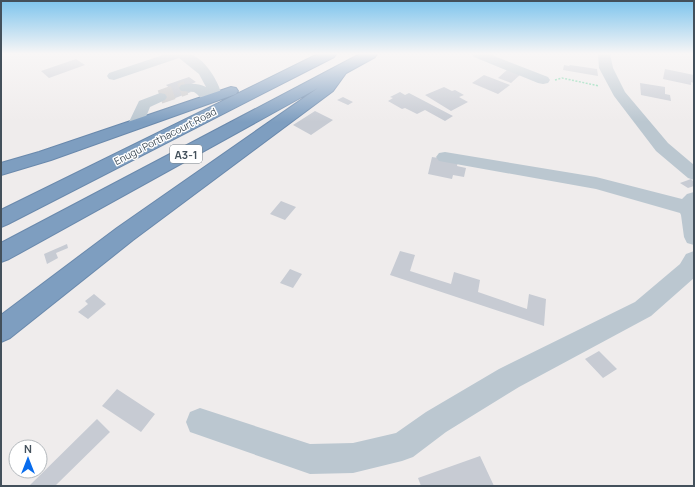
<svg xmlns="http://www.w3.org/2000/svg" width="695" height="487" font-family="Manrope,sans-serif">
	<rect width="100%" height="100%" fill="#efecec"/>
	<path fill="#c7cbd3" d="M76 59 85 65 49 78 41 71Z
		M564 65 569 66 570 65 597 69 598 76 563 70Z
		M508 69 521 74 511 83 498 78Z
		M665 69 694 75V83L691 82V85L663 79Z
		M484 75 510 85 498 94 472 83Z
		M189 77 196 82 184 87 191 92 165 102 158 95 172 90 166 85Z
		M640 83 665 87V94L670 95 671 101 641 95Z
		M444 87 452 91 455 90 464 95 459 97 468 102 451 111 425 95Z
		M400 92 405 95 409 93 453 116 445 121 425 110 417 114 405 108 402 109 388 101 393 98 390 97Z
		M343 97 353 102 348 105 337 100Z
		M315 111 333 120 311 135 293 125Z
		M432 157 458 161 457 166 466 168 464 177 453 175 452 179 428 174Z
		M691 179 694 182V186L688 188 680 183Z
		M281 201 296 207 285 220 270 214Z
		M67 244 68 248 56 253 58 258 47 264 44 254Z
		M400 251 415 255 410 271 451 284 454 272 480 280 478 292 527 309 529 294 546 299 544 326 390 275Z
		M290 269 302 274 293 288 280 283Z
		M94 294 106 304 88 319 78 312 88 304 85 301Z
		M599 351 617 369 603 378 585 359Z
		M117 389 155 414 141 432 102 406Z
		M97 419 110 432 55 486H29Z
		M480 456 494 486H421L418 478Z"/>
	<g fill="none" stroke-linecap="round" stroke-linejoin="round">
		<path stroke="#cdcdcf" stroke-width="14" stroke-dasharray="14 7" stroke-linecap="butt" d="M160 97 186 88"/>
		<g stroke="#6a89ac" stroke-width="2">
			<path id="highway" d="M318 54H336L334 57 8 224 1 227V210Z
				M360 54H377L375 57 346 73 333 91 133 240 10 338 1 342V315L117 228 318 88 9 259 1 262V243Z
				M231 87 236 88 238 91 236 94 51 160 1 175V163L39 152Z"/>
		</g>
		<path stroke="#6ad39f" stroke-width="1.5" stroke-dasharray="2 1.5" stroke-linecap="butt" d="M555 80 562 78 599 86"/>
		<path fill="#bbc7d0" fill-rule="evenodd" d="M166 54C173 54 181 53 188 54 204 56 219 82 222 96 219 100 210 104 204 101 201 99 198 94 194 92L181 91 179 88 181 85C190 83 198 83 206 87L199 74 179 58 114 80 109 79 107 76 109 73Z
			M472 54H489L548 77 550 80 548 83 543 84 538 83 474 57Z
			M598 54H610L613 68 625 92 668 143 694 165V180L688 178 656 151 614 96 599 68Z
			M160 93 165 94 167 97 165 100 150 107 142 127 136 129 130 127 128 124 139 101Z
			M445 152 596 177 682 199 687 194 694 192V245L687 243 684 237 681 215 680 213 596 189 439 161 436 157 439 153Z
			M694 251V278L651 316 519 387 446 432 413 457 402 461 353 473 310 474 190 432 186 422 190 412 200 408 310 444 353 443 396 433 426 412 499 369 635 302 680 264 686 254Z"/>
		<use href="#highway" fill="#7e9ec0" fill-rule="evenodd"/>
	</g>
	<linearGradient id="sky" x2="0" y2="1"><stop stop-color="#7dc4ed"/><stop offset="0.44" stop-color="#f8f6f6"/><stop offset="1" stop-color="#f8f6f6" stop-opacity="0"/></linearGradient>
	<rect width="695" height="122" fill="url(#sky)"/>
	<g text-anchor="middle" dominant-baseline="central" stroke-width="3" stroke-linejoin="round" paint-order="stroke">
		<g font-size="10" fill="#43505b" stroke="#fff">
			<text transform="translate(165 136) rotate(-27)">Enugu Porthacourt Road</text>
		</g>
		<rect fill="#fff" stroke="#7b848c" stroke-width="1" x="170" y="145" width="32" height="18" rx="3"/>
		<g font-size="11" font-weight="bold" fill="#43505b">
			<text x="186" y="154">A3-1</text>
		</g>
	</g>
	<rect width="695" height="487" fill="none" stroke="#43505b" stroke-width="4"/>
	<g transform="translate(28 459)"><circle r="19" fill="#ffffff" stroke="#b4b9bd"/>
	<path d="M0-3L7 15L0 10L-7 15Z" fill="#086ced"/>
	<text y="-6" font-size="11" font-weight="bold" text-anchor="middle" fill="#43505b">N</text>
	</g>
</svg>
